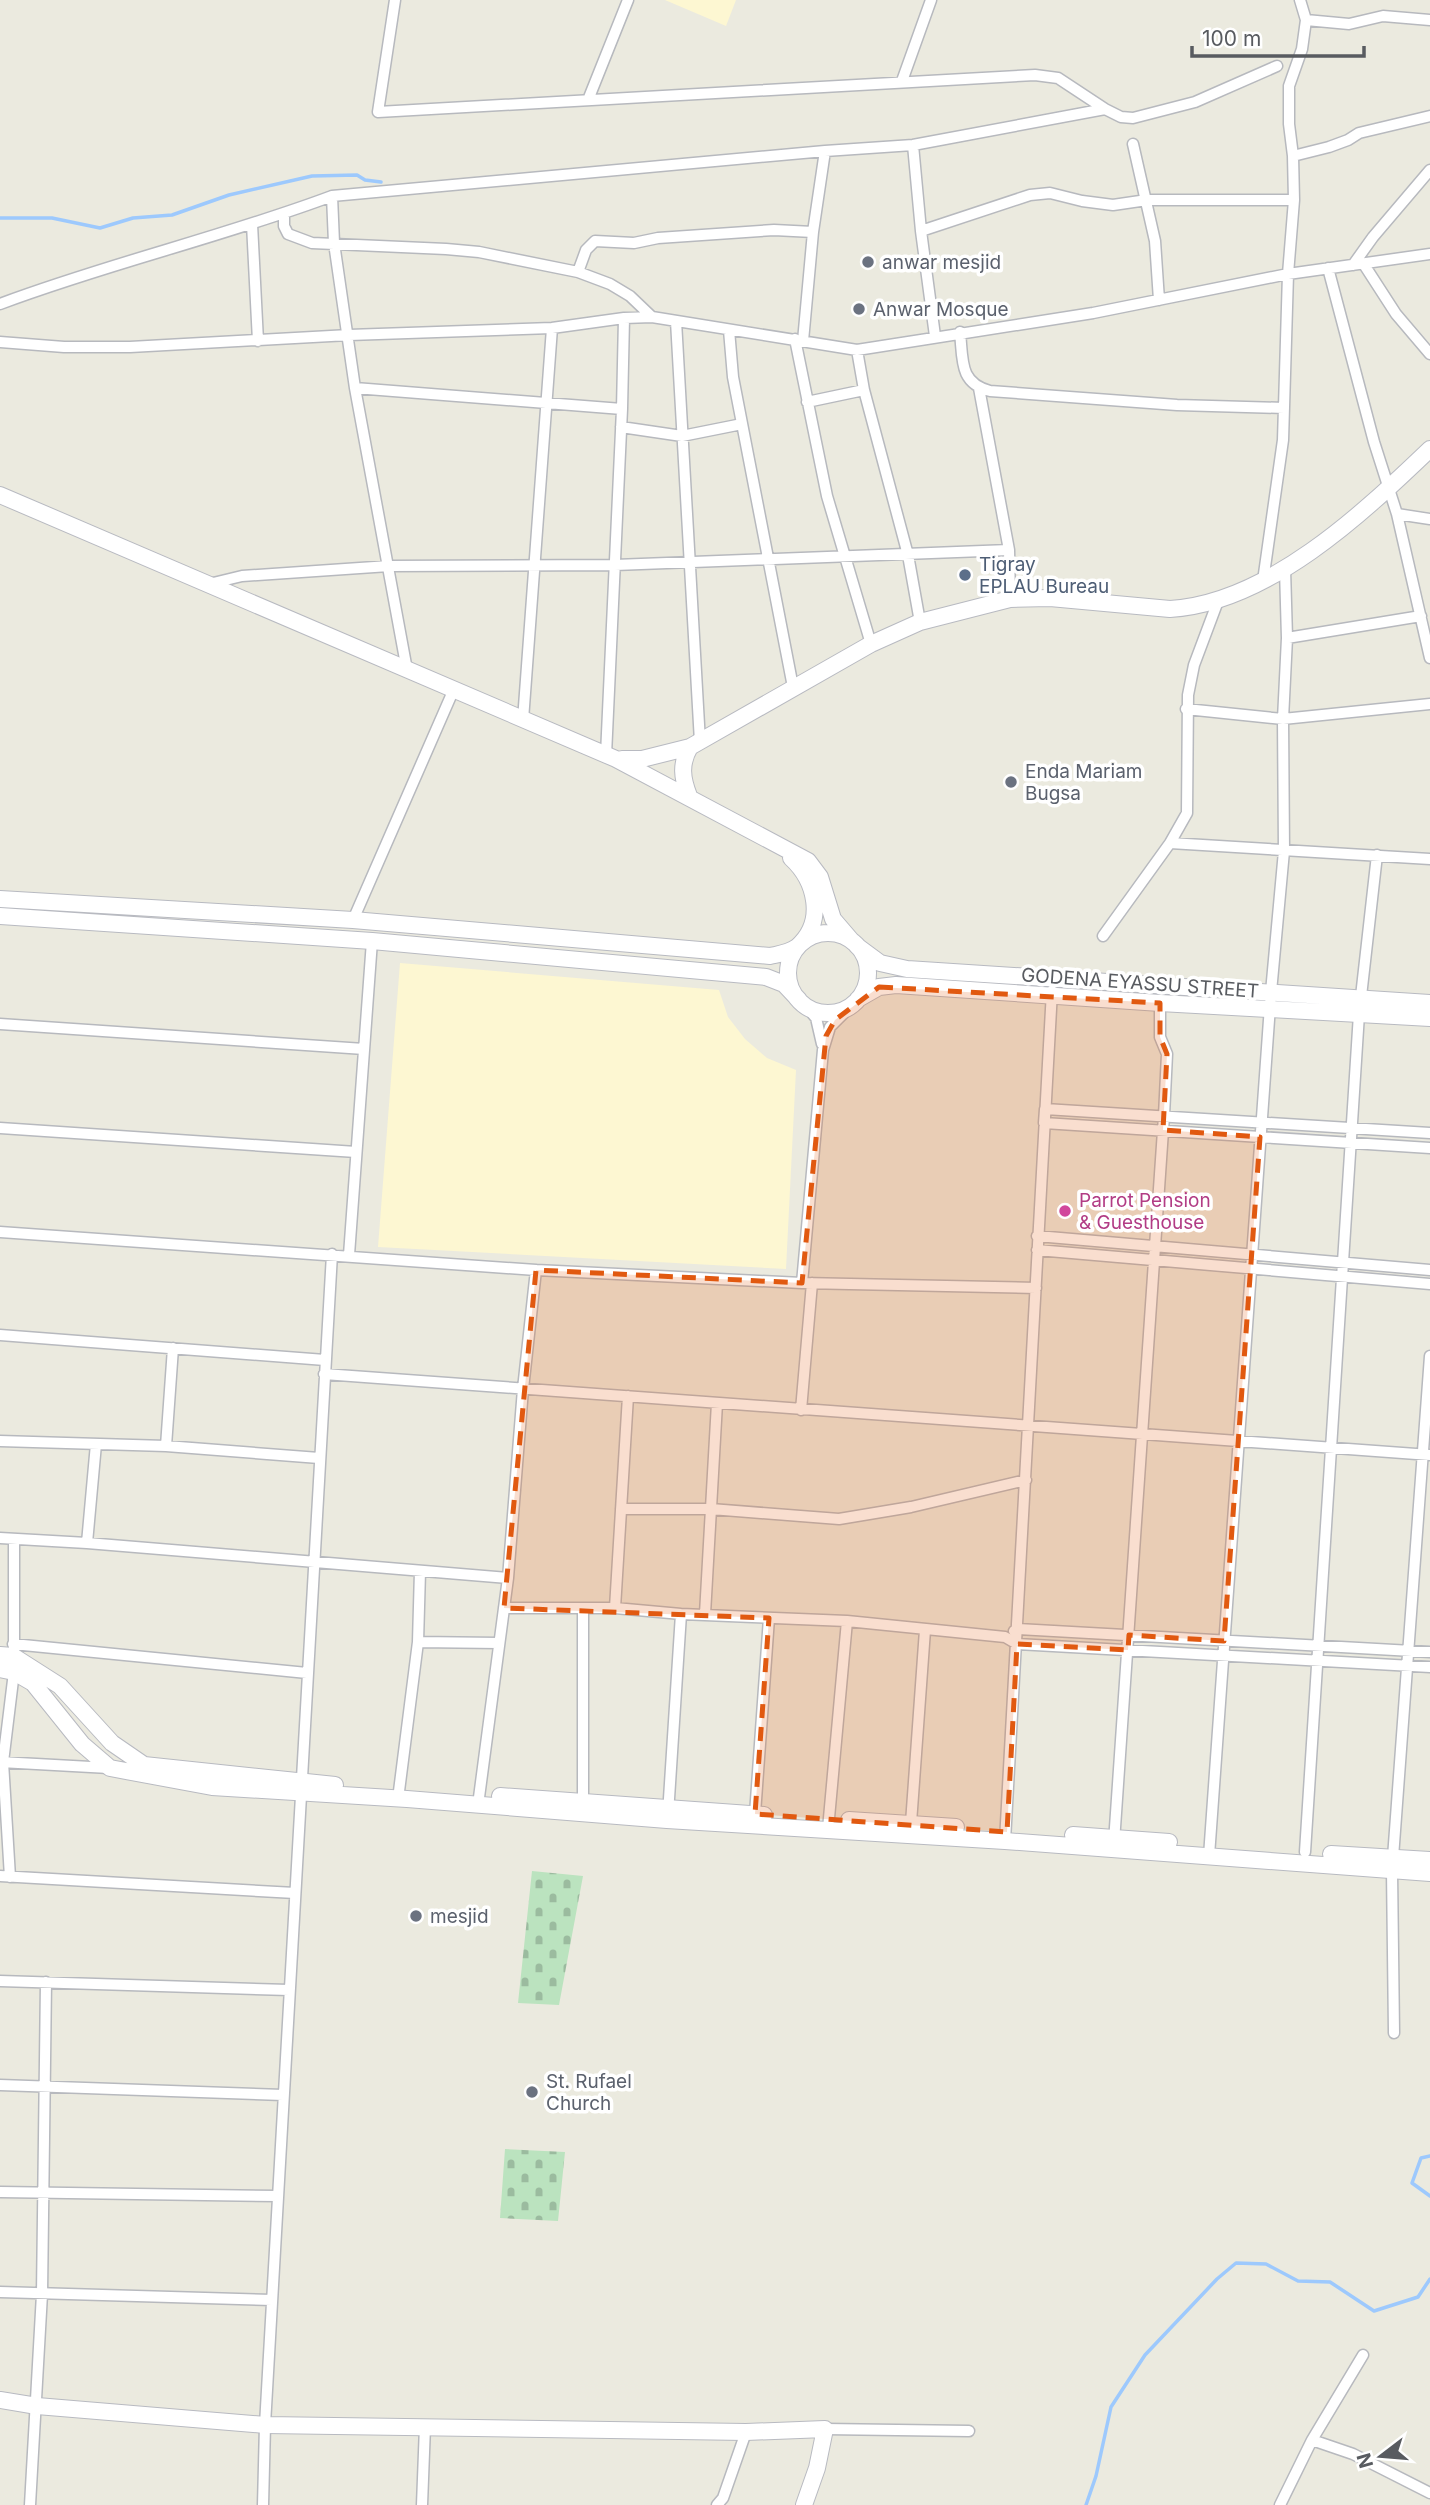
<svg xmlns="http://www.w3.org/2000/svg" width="1430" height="2505" font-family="Inter,sans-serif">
	<defs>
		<pattern id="cemetery-stones" width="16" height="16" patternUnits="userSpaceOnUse" patternTransform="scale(1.75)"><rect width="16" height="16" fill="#bbe3bf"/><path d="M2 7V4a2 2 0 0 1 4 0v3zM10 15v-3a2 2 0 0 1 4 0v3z" fill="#9bbb9f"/></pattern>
	</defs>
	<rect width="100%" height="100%" fill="#ebeadf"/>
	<path fill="#fdf7d2" d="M665 0H736L726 26Z
		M400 963 719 990 728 1017 745 1039 767 1058 796 1070 786 1269 378 1247Z"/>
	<path fill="url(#cemetery-stones)" d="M532 1871 583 1876 559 2005 518 2003Z
		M505 2149 565 2152 558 2221 500 2218Z"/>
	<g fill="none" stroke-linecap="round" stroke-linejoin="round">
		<path stroke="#9dc9fd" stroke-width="3.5" d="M0 218H52L100 228 133 218 172 215 229 195 312 176 357 175 365 180 381 182
			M1430 2156 1421 2158 1412 2183 1430 2196
			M1086 2505 1096 2476 1111 2407 1145 2355 1217 2279 1236 2263 1266 2264 1298 2281 1330 2282 1374 2311 1418 2297 1430 2279"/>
		<g stroke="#b7b9be" stroke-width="13">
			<path id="street" d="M395 0 378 112 1035 75 1058 78 1105 109 1121 117 1133 118 1195 102 1277 66
				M1306 20 1349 24 1383 16 1430 20
				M902 81 931 0
				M588 100 628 0
				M1133 144 1155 241 1159 300
				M913 145 921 231 935 336
				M1293 156 1329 147 1348 140 1359 133 1430 116
				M332 196 334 243 355 388 407 670
				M284 214V226L288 234 312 243 446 249 479 252 578 272 610 284 630 296 652 317
				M252 224 258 341
				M921 231 1030 195 1050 193 1082 201 1113 205 1147 200H1294
				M1363 263 1396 314 1430 354
				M1353 265 1373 237 1430 170
				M1328 268 1374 442 1397 514 1430 658
				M578 272 586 250 595 241 634 243 658 238 774 230 813 232
				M0 304C109 263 223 237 332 196L825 151 913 145 1105 109
				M676 321 700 742
				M729 330 733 377 793 687
				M960 332C963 360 959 383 990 391L1177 405 1284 408
				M795 339 827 496 871 644
				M803 341 813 232 825 151
				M0 342 64 347H130L349 335 552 328 624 318 652 317 857 350 1093 313 1288 274 1430 254
				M857 350 864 390 908 555 920 622
				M355 388 622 409
				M979 388 1009 550 1010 599
				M807 402 864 390
				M621 427 682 436 742 424
				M1397 514 1430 519
				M1263 581 1283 440 1288 274 1294 200 1293 156 1289 124V86L1302 49 1306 20 1300 0
				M209 584 242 576 389 566 615 565 1009 550
				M1287 638 1421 616
				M1186 709 1283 719 1430 704
				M523 720 552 328
				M606 755 622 409 624 318
				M1170 843 1430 859
				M353 920 454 689
				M1103 936 1170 843 1187 813 1188 695 1194 665 1218 601
				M805 1005 816 1018 822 1044
				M0 1024 364 1049
				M0 1128 356 1152
				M1430 1133 1045 1109 1044 1123 1430 1148
				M0 1232 536 1270 802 1283 1036 1288
				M1037 1236 1430 1270
				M1037 1250 1430 1284
				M349 1255 372 941
				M802 1283 823 1050 830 1027 852 1005
				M0 1335 325 1360
				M324 1374 1430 1455
				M801 1410 812 1283
				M0 1441 166 1446 319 1458
				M166 1446 173 1348
				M621 1509H711L839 1519 911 1507 1026 1480
				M0 1538 87 1543 508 1578
				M87 1543 96 1444
				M504 1608H615L681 1614 847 1621 1005 1637 1017 1644 1430 1667
				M615 1608 628 1396
				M705 1614 717 1403
				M1014 1631 1018 1629 1430 1652
				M418 1642 499 1643
				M13 1644 307 1673
				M0 1762 109 1768
				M398 1799 418 1642 420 1571
				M583 1802V1609
				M478 1805 508 1578 523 1389 536 1270
				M668 1814 681 1614
				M755 1814 769 1618
				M911 1823 925 1630
				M828 1829 847 1621
				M1005 1841 1052 991
				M1114 1842 1164 1116 1167 1054 1160 1037V1003
				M1305 1852 1359 1014 1377 855
				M1209 1856 1271 992 1284 851 1283 719 1287 638 1285 569
				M0 1876 295 1893
				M10 1877 3 1762 14 1672V1539
				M0 1981 289 1990
				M1394 2033 1392 1871 1430 1356
				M0 2085 283 2095
				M0 2192 278 2196
				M0 2292 272 2300
				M825 2429 969 2431
				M1312 2440 1363 2355
				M30 2505 42 2294 46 1982
				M263 2505 265 2425 332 1254
				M422 2505 425 2426
				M717 2505 723 2498 746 2432
				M1280 2505 1312 2440 1353 2454 1430 2493"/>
		</g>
		<g stroke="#b8bac1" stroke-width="18">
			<path id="secondary" d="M0 495 616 759 808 861 820 877 833 919 851 940
				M622 759H642L690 747 871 644 920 622 1010 599 1050 598 1170 609C1268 603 1362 514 1430 449
				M689 796C682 778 680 764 690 747
				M0 899 353 920 770 956C779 954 789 953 797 947 826 922 816 881 791 858
				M0 916 372 941 766 977 784 984 799 1000
				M788 973a40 40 0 1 1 80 0a40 40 0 1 1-80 0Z
				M857 946 880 963 907 969 1430 1003
				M858 999 879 987 896 985 1160 1003 1430 1018
				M0 1655 13 1656 60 1686 112 1743 144 1765 335 1785
				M0 1669 14 1672 33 1683 82 1744 110 1768 212 1787 407 1799 667 1820 1005 1841 1430 1873
				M500 1796 764 1815
				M849 1820 956 1827
				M1073 1835 1169 1842
				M1331 1854 1430 1860
				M0 2400 37 2406 265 2425 746 2432 825 2429 817 2468 804 2505"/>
		</g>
		<use href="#street" stroke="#fff" stroke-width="10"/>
		<use href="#secondary" stroke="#fff" stroke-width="16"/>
	</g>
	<path fill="#e15910" fill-opacity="0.2" stroke="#e15910" stroke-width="5" stroke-dasharray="14 9" stroke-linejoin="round" d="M879 987 1160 1003V1037L1167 1054 1163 1130 1260 1137 1224 1641 1129 1635 1128 1650 1017 1644 1007 1832 755 1814 769 1618 504 1608 536 1270 802 1283 826 1036 835 1020Z"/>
	<g fill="#6b7280" stroke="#fff" stroke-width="2.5">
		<circle cx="868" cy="262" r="7"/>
		<circle cx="859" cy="309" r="7"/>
		<circle cx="1011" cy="782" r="7"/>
		<circle cx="416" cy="1916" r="7"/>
		<circle cx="532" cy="2092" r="7"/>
	</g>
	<circle fill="#5c6f8a" stroke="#fff" stroke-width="2.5" cx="965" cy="575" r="7"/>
	<circle fill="#d1479c" stroke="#fff" stroke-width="2.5" cx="1065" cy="1211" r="7"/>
	<g text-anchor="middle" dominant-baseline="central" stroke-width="7" stroke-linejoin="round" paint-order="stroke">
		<g font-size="19" fill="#5b616d" stroke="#fff" text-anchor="start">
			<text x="882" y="262">anwar mesjid</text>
			<text x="873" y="309">Anwar Mosque</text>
			<text x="1025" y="771">Enda Mariam<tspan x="1025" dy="22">Bugsa</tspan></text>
			<text x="430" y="1916">mesjid</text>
			<text x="546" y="2081">St. Rufael<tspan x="546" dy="22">Church</tspan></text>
		</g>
		<g font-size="19" fill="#4e5e75" stroke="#fff" text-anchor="start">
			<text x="979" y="564">Tigray<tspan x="979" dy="22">EPLAU Bureau</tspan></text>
		</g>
		<g font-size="19" fill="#585b60" stroke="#fff">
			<text transform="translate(1140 983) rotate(4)">GODENA EYASSU STREET</text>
		</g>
		<g font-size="19" fill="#b23c85" stroke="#fff" text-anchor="start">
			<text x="1079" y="1200">Parrot Pension<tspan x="1079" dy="22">&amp; Guesthouse</tspan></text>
		</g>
	</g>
	<g transform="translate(1381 2456) rotate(254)" stroke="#ffffff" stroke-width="5" paint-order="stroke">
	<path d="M0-5L12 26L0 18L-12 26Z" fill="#585b60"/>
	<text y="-10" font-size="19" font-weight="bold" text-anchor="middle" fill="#585b60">N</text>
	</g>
	<path d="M1192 46v10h172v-10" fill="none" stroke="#585b60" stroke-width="3.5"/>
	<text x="1202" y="46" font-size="21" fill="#585b60" stroke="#ffffff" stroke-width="5" paint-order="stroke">100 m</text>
</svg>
